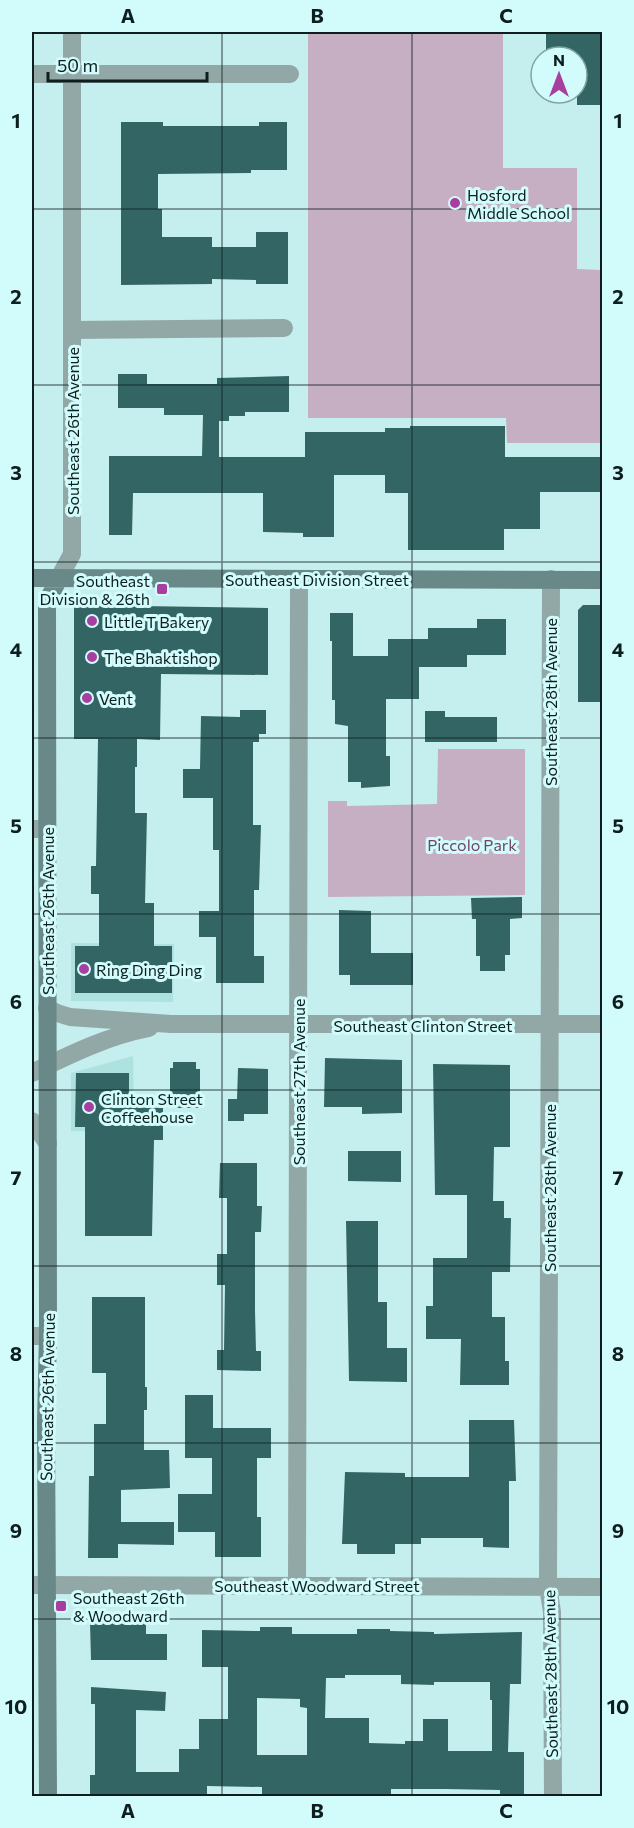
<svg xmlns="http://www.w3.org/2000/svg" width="634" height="1828" font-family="Commissioner,sans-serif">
	<rect width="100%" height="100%" fill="#c5efee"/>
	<path fill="#aee2e1" d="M71 943 174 944 173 1002 71 1001Z
		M133 1056 134 1110 116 1131H71V1073Z"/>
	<path fill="#c6afc3" d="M308 32H503V168H577V269L602 270V443H507L506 418H308Z
		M438 749H525V895L328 897V801H347V806L437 804Z"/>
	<path fill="#346565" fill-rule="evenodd" d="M546 32H603V105H577V57H546Z
		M121 122H163V126H259V122H287V170H251V173L158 174V209H162V237H212V247H256V232H288V284H256V280L212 279V284L121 285Z
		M118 374H147V384H217V378L289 376V412H245V416H229V421H219V457H305V432H385V428H410V426H505V457H603V492H540V529H504V550H408V493H385V475H334V537H303V533L263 532V493H133L132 535H109V456H202L203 415H164V408H118Z
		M74 605 268 608V675L161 674 160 740 137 739V767H135V813H147L145 903H154V946H172V993H75V946H99V894H91V866H96L98 739H74Z
		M583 605H603V702H578V610Z
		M330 613H353V656H388V639H428V628H477V619H506V655H467V667H419V699H386V756H390V786L361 788V782H348V726L335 724V700H332V641H330Z
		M240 710H266V734H259V742H253V825H261L259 890H254V956H264V983H216V937H199V911H219V850H213V798H183V769H200L201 716 240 717Z
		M425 711H445V717H497V742H425Z
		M522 897V918L510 919V955H505V971H480V956H476V919H472L471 898Z
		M339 910 371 911V953H413V985H350V975H339Z
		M325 1058 402 1060V1113L362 1114V1107H324Z
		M173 1062H196V1069H200V1108H170V1068H173Z
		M433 1064 510 1065V1147H494L493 1201H504V1218H511L510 1272H492V1317H505V1361H509V1385H460L461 1339H426V1306H433V1258H467V1195H435Z
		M238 1068 268 1069V1114H244V1121H228V1099H237Z
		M76 1073H129V1107L163 1108V1140H154L152 1236H85V1127H75Z
		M348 1151H401V1182L348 1181Z
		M220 1163H257V1206H262L261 1232H255V1311L256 1351H261V1371L217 1370V1350H224L225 1285H217V1254H227V1198H219Z
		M346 1221H378V1302H387V1348H407V1382L349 1381Z
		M92 1297H145V1387H147V1410H144V1450H169L170 1488 121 1490V1522H174V1545L118 1544V1558H88L89 1476H94V1424H106V1373H92Z
		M185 1395H213V1428H271V1458H257V1517H261V1557H215V1532H178V1494H212V1458H185Z
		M469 1420H514L516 1481H509V1548L483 1547V1538H421V1544H395V1554H357V1544H342L345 1472 405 1473V1477H469Z
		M90 1623H146V1634H167V1660H91Z
		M260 1627H292V1634H357V1629H390V1631L434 1632V1634L522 1632 521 1684H510L508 1752H524V1797H500V1790L445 1789H391V1797H317V1795L262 1794V1787L207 1786V1797H90V1775H95V1704H91V1687L166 1692 165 1711 136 1710V1772H179V1749H199V1719H228V1667H202V1630L260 1631ZM345 1675H401V1684L434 1685V1682H490V1700H492V1751H448V1719H423V1741H405V1744L369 1743V1718H325L326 1678H345ZM257 1698 300 1699V1707L307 1708V1755H257Z"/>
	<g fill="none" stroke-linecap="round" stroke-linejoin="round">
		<path stroke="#92a8a7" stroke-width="18" d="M32 74H290
			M72 330 284 328
			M59 578 72 554V32
			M551 579 548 1587 552 1612 553 1796
			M32 829H46
			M47 1008 57 1013 70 1017 171 1024H602
			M32 1073C69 1055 107 1036 149 1028
			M32 1121 48 1144
			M32 1336H48
			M32 1585 602 1587
			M297 1585 299 579"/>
		<path stroke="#698989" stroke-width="18" d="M32 578 602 580
			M48 1796 46 1422 48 1336 47 602 59 578"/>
	</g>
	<path fill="none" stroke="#0e1e1e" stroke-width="1.5" stroke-opacity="0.55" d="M222 32V1796M412 32V1796M32 209H602M32 385H602M32 562H602M32 738H602M32 914H602M32 1090H602M32 1266H602M32 1443H602M32 1619H602"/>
	<g fill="#a73ea0" stroke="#d2fcfc" stroke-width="2">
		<circle cx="455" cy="203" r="6"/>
		<rect x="156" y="583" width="12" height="12" rx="3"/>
		<circle cx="92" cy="621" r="6"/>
		<circle cx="92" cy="657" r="6"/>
		<circle cx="87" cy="698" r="6"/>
		<circle cx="84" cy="969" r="6"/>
		<circle cx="89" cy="1107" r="6"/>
		<rect x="55" y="1600" width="12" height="12" rx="3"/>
	</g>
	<g text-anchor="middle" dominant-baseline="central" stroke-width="6" stroke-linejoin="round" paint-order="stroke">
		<g font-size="16" fill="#0e1e1e" stroke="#d2fcfc" text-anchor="start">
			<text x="467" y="194">Hosford<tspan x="467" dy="18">Middle School</tspan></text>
			<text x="150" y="580" text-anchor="end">Southeast<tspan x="150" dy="18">Division &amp; 26th</tspan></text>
			<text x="104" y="621">Little T Bakery</text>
			<text x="104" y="657">The Bhaktishop</text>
			<text x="99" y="698">Vent</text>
			<text x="96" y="969">Ring Ding Ding</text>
			<text x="101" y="1098">Clinton Street<tspan x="101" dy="18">Coffeehouse</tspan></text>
			<text x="73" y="1597">Southeast 26th<tspan x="73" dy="18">&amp; Woodward</tspan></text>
		</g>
		<g font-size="16" fill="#0e1e1e" stroke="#d2fcfc">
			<text transform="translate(72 431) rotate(-90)">Southeast 26th Avenue</text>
			<text x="317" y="579">Southeast Division Street</text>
			<text transform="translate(550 702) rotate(-90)">Southeast 28th Avenue</text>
			<text transform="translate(47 911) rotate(-90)">Southeast 26th Avenue</text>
			<text x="423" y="1025">Southeast Clinton Street</text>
			<text transform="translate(298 1082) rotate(-90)">Southeast 27th Avenue</text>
			<text transform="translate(549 1188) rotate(-90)">Southeast 28th Avenue</text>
			<text transform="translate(47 1397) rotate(-89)">Southeast 26th Avenue</text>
			<text x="317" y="1585">Southeast Woodward Street</text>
			<text transform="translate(550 1674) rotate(-91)">Southeast 28th Avenue</text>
		</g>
		<g font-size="16" fill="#6f436b" stroke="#d2fcfc">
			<text x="472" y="844">Piccolo Park</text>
		</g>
	</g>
	<rect width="634" height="1828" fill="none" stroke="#d2fcfc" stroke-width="66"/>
	<g transform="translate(559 75)"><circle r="28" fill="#d2fcfc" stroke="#84a3a3" stroke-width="1.5"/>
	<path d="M0-4.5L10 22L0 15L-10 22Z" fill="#a73ea0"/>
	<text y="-9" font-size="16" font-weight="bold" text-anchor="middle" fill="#0e1e1e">N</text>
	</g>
	<path d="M48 72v9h159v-9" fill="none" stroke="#0e1e1e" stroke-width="3"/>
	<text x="57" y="72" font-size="18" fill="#0e1e1e" stroke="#d2fcfc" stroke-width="4.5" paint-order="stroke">50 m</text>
	<rect x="33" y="33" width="568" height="1762" fill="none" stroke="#0e1e1e" stroke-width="2"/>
	<g font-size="20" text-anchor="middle" font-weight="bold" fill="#0e1e1e">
		<text x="128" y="23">A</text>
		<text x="317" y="23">B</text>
		<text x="506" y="23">C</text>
		<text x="16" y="128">1</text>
		<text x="618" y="128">1</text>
		<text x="16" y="304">2</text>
		<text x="618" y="304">2</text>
		<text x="16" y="480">3</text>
		<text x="618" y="480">3</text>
		<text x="16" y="657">4</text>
		<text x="618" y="657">4</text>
		<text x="16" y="833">5</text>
		<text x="618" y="833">5</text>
		<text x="16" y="1009">6</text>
		<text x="618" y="1009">6</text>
		<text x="16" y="1185">7</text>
		<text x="618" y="1185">7</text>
		<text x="16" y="1361">8</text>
		<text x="618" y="1361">8</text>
		<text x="16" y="1538">9</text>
		<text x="618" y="1538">9</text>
		<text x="16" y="1714">10</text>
		<text x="618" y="1714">10</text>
		<text x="128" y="1818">A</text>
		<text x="317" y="1818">B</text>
		<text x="506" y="1818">C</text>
	</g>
</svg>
